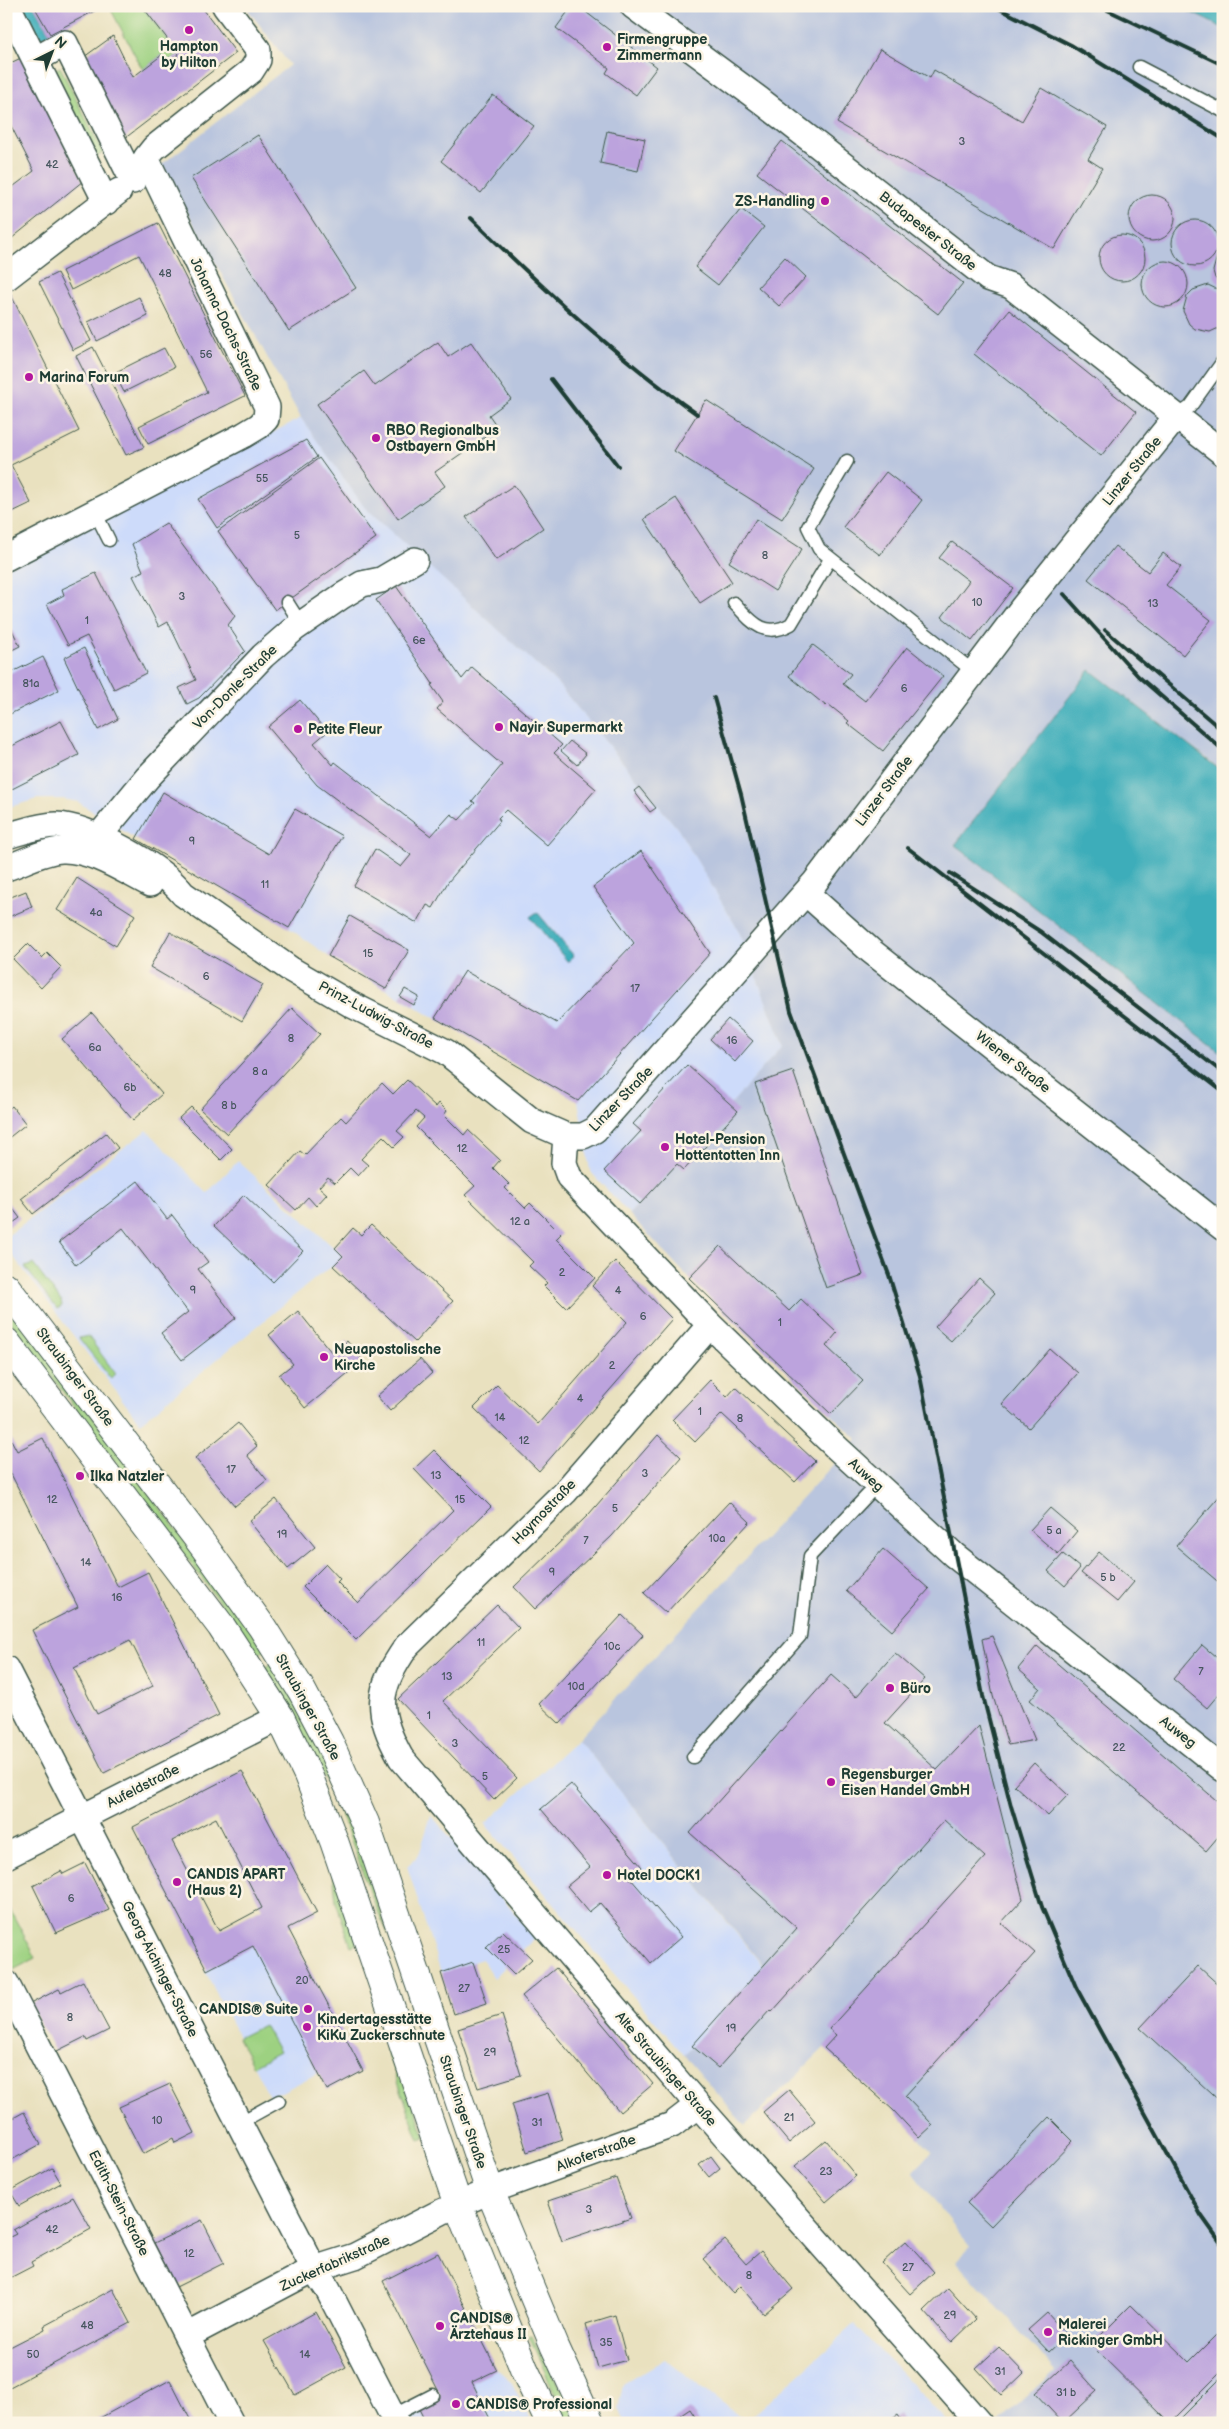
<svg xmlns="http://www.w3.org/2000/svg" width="1229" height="2429" font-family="'Balsamiq Sans',sans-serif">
	<rect width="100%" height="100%" fill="#fcf5e5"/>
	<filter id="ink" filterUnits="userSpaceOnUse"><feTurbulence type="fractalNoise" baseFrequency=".02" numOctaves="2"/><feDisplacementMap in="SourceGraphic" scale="10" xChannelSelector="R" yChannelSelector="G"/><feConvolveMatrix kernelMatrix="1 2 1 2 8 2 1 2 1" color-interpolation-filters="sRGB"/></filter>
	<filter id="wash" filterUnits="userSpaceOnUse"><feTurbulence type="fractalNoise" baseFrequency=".0096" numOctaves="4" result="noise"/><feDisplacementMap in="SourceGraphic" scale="20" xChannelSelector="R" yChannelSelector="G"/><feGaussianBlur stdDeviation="1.12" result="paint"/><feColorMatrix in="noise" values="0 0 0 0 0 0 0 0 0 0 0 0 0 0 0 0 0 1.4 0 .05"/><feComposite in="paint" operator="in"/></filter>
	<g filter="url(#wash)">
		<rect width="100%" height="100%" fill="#e9e1bf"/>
		<path fill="#cddbfa" d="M301 418 366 508 557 683 678 829 739 931 783 1045 731 1104 738 1111 684 1170 676 1164 629 1214 590 1171 578 1101 328 956 289 928 136 839 78 802 63 799H37L6 808V568Z
			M147 1130 207 1193 238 1161 343 1256 333 1266 317 1277 140 1423 6 1247V1237Z
			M578 1739 763 1966 684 2055 485 1824Z
			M431 1815 536 1937 494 1978 482 1959 441 1973 407 1866 419 1855Z
			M253 1946 318 2073 270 2098 205 1971Z
			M855 2324 948 2423H626L618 2408 623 2384 665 2359 746 2422Z
			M497 2370 512 2383 532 2423H405L402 2416Z"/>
		<path fill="#b9c5de" d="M245 6H1178L1223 27V771L1090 670 955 845 1223 1054V2423H998L1055 2371 957 2262 970 2247 913 2172 932 2152 893 2110 824 2048 745 2126 684 2055 763 1965 578 1739 857 1439 689 1278 629 1214 677 1164 684 1170 737 1112 730 1105 783 1045 739 931 678 829 557 683 365 508 301 418 161 165 290 65Z"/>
		<path fill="#9dd181" stroke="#5e875a" d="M109 6H142L179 54 167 62 162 55 143 70Z
			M60 67 103 153 93 158 50 72Z
			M33 1264 61 1301 62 1306 57 1309 25 1267Z
			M6 1299 265 1650 257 1655 180 1548 6 1316Z
			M88 1336 115 1373 111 1379 79 1338Z
			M274 1662 337 1780 389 1935C368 1894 356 1849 338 1807 317 1759 290 1714 264 1668Z
			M332 1858 360 1943 351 1946 336 1902Z
			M6 1902 36 1958 11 1971 6 1962Z
			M264 2025 279 2052 253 2066 238 2038Z
			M395 2046 425 2138 419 2140 386 2049Z
			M532 2335 540 2355 553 2373 579 2423H568L529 2336Z"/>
		<path fill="#3dadba" stroke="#2e7577" d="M17 6H34L50 34 35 41Z
			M1178 6H1223V28Z
			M1090 670 1223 772V1054L955 845Z
			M537 912 574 956 568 962 530 917Z"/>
		<g id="blocks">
			<path fill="#bca3dd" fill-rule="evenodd" d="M34 6H104L50 34Z
				M142 6H201L236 53 124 139 84 57 113 36 133 77 162 55 167 62 179 54Z
				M572 6H578L657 67 636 95 606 73 609 68 556 28Z
				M880 49 930 78 934 70 1022 121 1041 88 1107 127 1088 159 1102 168 1054 249 837 123Z
				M21 58 83 181 6 243V192L34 171 6 116V65Z
				M493 95 534 126 481 193 441 161Z
				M607 131 645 139 638 171 600 163Z
				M258 135 356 288 289 331 191 178Z
				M782 141 963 283 938 314 757 173Z
				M1129 218a23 23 0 1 1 46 0a23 23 0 1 1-46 0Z
				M741 209 764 227 718 285 695 267Z
				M1172 243a23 23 0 1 1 46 0a23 23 0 1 1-46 0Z
				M158 223 245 396 148 444 139 426 207 392 139 255 71 290 62 271Z
				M1099 258a23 23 0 1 1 46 0a23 23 0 1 1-46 0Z
				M1223 250V288L1215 278 1213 271 1217 256Z
				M785 257 806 277 779 306 758 287Z
				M1142 284a23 23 0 1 1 46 0a23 23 0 1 1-46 0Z
				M57 273 91 341 73 350 39 282Z
				M6 285 79 431 11 465 31 503 6 515Z
				M1208 285 1223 292V326L1210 332 1195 329 1189 324 1183 311 1187 296 1193 290Z
				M139 297 148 316 97 341 88 322Z
				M1009 310 1136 412 1101 456 974 354Z
				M438 342 448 357 471 342 511 399 489 415 498 428 435 472 445 486 398 519 317 404 364 371 375 386Z
				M93 347 144 447 126 455 76 356Z
				M164 348 174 367 124 392 114 373Z
				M706 400 814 469 782 519 674 451Z
				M306 440 317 457 217 528 198 499Z
				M319 458 376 538 275 610 218 531Z
				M886 472 922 500 880 555 843 527Z
				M514 485 543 528 496 560 466 517Z
				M676 498 732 582 700 603 644 519Z
				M756 519 802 549 775 591 729 562Z
				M166 523 235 616 228 625 245 651 199 698 187 704 179 688 196 680 168 622 159 627 133 576 143 571 132 544Z
				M952 542 1013 588 972 641 942 617 969 581 939 558Z
				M1115 546 1148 572 1163 553 1181 567 1166 585 1211 620 1183 655 1088 579Z
				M96 573 146 673 114 689 87 636 68 645 47 604 64 595 62 589Z
				M396 586 462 679 472 667 562 745 554 753 596 789 547 845 506 810 498 818 500 821 448 882 433 908 427 905 417 923 354 886 375 849 401 867 411 855 317 785 268 727 300 700 327 732 314 743 333 765 335 762 431 836 451 814 459 820 475 803 472 801 502 765 437 709 443 702 431 685 433 684 376 600Z
				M6 618 20 646 6 653Z
				M813 645 851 674 843 684 865 701 907 647 943 676 883 751 847 723 849 721 828 704 826 706 789 676Z
				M84 648 118 719 98 730 64 658Z
				M43 657 59 690 6 716V675Z
				M61 721 79 755 6 792V749Z
				M570 741 586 754 577 765 561 751Z
				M639 787 656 808 650 812 634 791Z
				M163 792 269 854 295 809 342 836 289 928 136 839Z
				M641 851 710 953 578 1101 435 1018 465 971 557 1023 634 943 593 887Z
				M77 878 135 915 116 946 57 910Z
				M26 891 32 907 6 918V899Z
				M350 916 409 950 386 989 328 956Z
				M170 932 263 985 242 1021 150 967Z
				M28 944 42 958 47 953 61 967 41 988 13 959Z
				M405 989 419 997 414 1005 400 997Z
				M292 1008 320 1034 227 1134 200 1109Z
				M92 1013 162 1094 133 1120 62 1039Z
				M728 1019 753 1041 735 1062 710 1039Z
				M687 1065 738 1111 684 1170 677 1164 640 1204 604 1171 641 1131 633 1124Z
				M793 1071 863 1275 826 1288 755 1084Z
				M407 1080 436 1107 439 1103 447 1111 444 1115 464 1135 468 1130 500 1160 493 1168 509 1184 505 1188 525 1208 530 1203 561 1234 556 1239 595 1278 566 1308 544 1286 547 1283 529 1266 533 1262 465 1195 475 1186 416 1127 424 1118 416 1111 397 1131 404 1137 394 1147 383 1136 361 1159 368 1165 358 1176 350 1168 335 1183 328 1177 319 1187 327 1194 316 1206 308 1197 296 1210 269 1185 300 1151 305 1155 341 1117 346 1122 382 1083 393 1094Z
				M12 1106 26 1124 6 1140V1111Z
				M191 1107 232 1149 221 1160 179 1118Z
				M106 1133 118 1148 33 1214 21 1199Z
				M138 1181 167 1219 172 1215 208 1262 198 1269 236 1318 182 1360 161 1333 188 1312 123 1228 76 1265 59 1242Z
				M244 1195 303 1251 273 1282 214 1226Z
				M6 1200 20 1218 6 1228Z
				M371 1225 453 1301 415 1342 333 1266 343 1256 335 1248 353 1228 361 1235Z
				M720 1246 789 1311 801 1299 837 1333 826 1346 863 1381 831 1414 689 1278Z
				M615 1261 672 1319 539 1471 474 1408 497 1385 538 1424 627 1322 592 1286Z
				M979 1278 995 1293 951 1341 935 1327Z
				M298 1311 332 1353 347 1341 363 1361 305 1408 279 1375 293 1364 269 1335Z
				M1050 1349 1078 1373 1029 1428 1002 1404Z
				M420 1359 432 1373 390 1411 377 1396Z
				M710 1380 727 1397 736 1387 815 1461 795 1482 722 1414 695 1442 672 1420Z
				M238 1423 257 1446 247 1455 267 1480 235 1506 195 1458Z
				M6 1430 17 1451 43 1438 118 1587 148 1572 219 1715 104 1773 32 1630 78 1607 6 1464ZM130 1640 153 1686 97 1714 74 1668Z
				M658 1435 681 1457 612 1536 535 1609 514 1587 589 1514Z
				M434 1450 491 1507 356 1640 303 1587 326 1564 340 1579 337 1582 358 1603 453 1510 414 1469Z
				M1223 1492V1586L1176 1546Z
				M276 1499 315 1547 288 1569 249 1521Z
				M729 1502 750 1522 666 1613 644 1593Z
				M1050 1508 1077 1531 1058 1554 1030 1530Z
				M883 1549 929 1589 892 1631 846 1591Z
				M1099 1552 1134 1582 1117 1602 1081 1573Z
				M1063 1554 1080 1568 1065 1586 1048 1571Z
				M497 1605 519 1628 443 1701 517 1778 494 1800 398 1699Z
				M622 1615 643 1635 560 1724 539 1704Z
				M992 1636 1035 1740 1008 1745 993 1696 982 1639Z
				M1202 1645 1223 1663V1689L1207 1708 1173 1679Z
				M1037 1646 1223 1806V1831L1206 1851 1030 1700 1040 1688 1018 1669Z
				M895 1653 925 1679 885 1723 937 1770 979 1726 1023 1899 1001 1923 1035 1953 905 2096 933 2125 919 2138 893 2110 824 2048 836 2035 829 2029 985 1857 944 1820 772 2012 770 2010 718 2068 692 2046 797 1928 690 1833 831 1675 856 1697Z
				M1034 1763 1068 1795 1048 1816 1014 1785Z
				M242 1771 317 1913 288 1928 363 2071 327 2090 253 1946 207 1970 133 1827ZM216 1818 262 1908 219 1931 172 1841Z
				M571 1784 642 1867 630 1878 681 1937 651 1963 600 1903 589 1912 567 1886 590 1867 541 1809Z
				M85 1863 109 1910 56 1933 33 1886 61 1871 63 1874Z
				M503 1931 532 1959 514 1975 486 1947Z
				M473 1962 487 2003 454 2014 441 1973Z
				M1198 1966 1223 1989V2104L1140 2028Z
				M556 1968 653 2084 620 2112 522 1996Z
				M83 1981 109 2030 87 2041 85 2037 55 2052 30 2004 59 1989 61 1992Z
				M502 2015 521 2075 478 2088 458 2029Z
				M170 2084 195 2133 175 2143 173 2138 143 2154 119 2107Z
				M789 2090 815 2121 789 2143 763 2112Z
				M548 2093 563 2140 527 2152 512 2104Z
				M24 2112 41 2144 6 2163V2122Z
				M1049 2117 1073 2141 991 2226 967 2203Z
				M826 2140 856 2176 826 2202 795 2166Z
				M711 2156 720 2168 709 2177 699 2165Z
				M52 2168 61 2183 19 2206 10 2191Z
				M616 2178 631 2218 562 2241 548 2201Z
				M73 2197 91 2229 31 2262 33 2266 6 2280V2239L16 2234 13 2230Z
				M202 2220 224 2263 176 2287 154 2243Z
				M725 2240 746 2264 761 2251 793 2289 764 2314 740 2286 733 2293 703 2259Z
				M906 2241 934 2272 910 2294 882 2263Z
				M438 2253 497 2370 472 2382 492 2423H426L419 2409 440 2398 439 2392 383 2281Z
				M948 2288 976 2319 952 2342 924 2311Z
				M113 2289 131 2323 6 2389V2349L45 2329 44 2326Z
				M1131 2305 1189 2362 1223 2328V2370L1170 2423 1091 2345Z
				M316 2312 346 2367 295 2395 264 2341Z
				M1047 2313 1067 2335 1049 2352 1028 2330Z
				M615 2315 627 2360 598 2368 586 2324Z
				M999 2347 1024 2373 1001 2395 976 2368Z
				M1070 2361 1097 2391 1063 2423 1035 2393Z
				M1223 2376V2412L1210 2423H1176Z
				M170 2380 192 2423H90L98 2419Z
				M690 2409 699 2423H669Z
				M898 2415 903 2423H886Z"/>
		</g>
	</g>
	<g filter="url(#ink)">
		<use href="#blocks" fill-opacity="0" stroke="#3d5649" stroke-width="1"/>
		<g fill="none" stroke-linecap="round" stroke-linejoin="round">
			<g stroke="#3d5649" stroke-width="15">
				<path id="lane" d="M1139 67 1223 111
					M1176 417 1190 407 1223 361
					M847 461 808 527 819 549 974 672
					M95 512 109 540
					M287 602 301 624
					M734 603C752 622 764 639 791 624L830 559
					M693 1757 800 1636 810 1556 877 1485
					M239 2123 279 2101
					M392 2416 433 2395"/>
			</g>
			<g stroke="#3d5649" stroke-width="28">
				<path id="street" d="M8 6 106 202
					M633 6 760 100 988 278 1011 286 1223 453
					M35 60 65 43 133 181
					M6 278 119 191
					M6 558 244 435 259 426 266 419 267 407 146 158 154 148 251 71 258 60V50L225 6
					M6 836C22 832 39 825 56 825 91 826 162 867 183 894L290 969 352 1005 446 1052 532 1121 566 1136H583L595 1130 815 882 1023 607 1176 417
					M91 855 99 836 147 778 263 656 294 629 342 596 362 584 381 580 415 560
					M6 868C24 862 43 851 62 850 92 849 124 871 150 884
					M806 893 871 951 1223 1228
					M566 1136 564 1163 569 1177 710 1325 837 1448 954 1555 1223 1769
					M710 1325 565 1492 407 1646C376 1690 375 1711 401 1758L698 2105 979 2423
					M6 1669 314 2269 328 2290 396 2423
					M6 1856 280 1717
					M6 1983 231 2423
					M187 2336 314 2269 355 2256 441 2212 490 2191 672 2125 698 2105"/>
			</g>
			<g stroke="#3d5649" stroke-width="30">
				<path id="secondary" d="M6 1287 205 1548 262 1627 302 1691 329 1742 365 1823 490 2191 555 2347 590 2423
					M6 1342 221 1626 280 1717 308 1775 334 1841 458 2205 524 2369 550 2423"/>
			</g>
			<use href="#lane" stroke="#fff" stroke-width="12"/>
			<use href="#street" stroke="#fff" stroke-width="25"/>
			<use href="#secondary" stroke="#fff" stroke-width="28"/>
			<path stroke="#1f3d34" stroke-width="4" d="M994 6 1071 45 1223 139
				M1099 6 1223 65
				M471 218C543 288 615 356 697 414
				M551 379 618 466
				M1064 594 1138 676 1223 750
				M1105 630 1223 731
				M714 698 741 794 791 1011 889 1275 920 1376 983 1696 1011 1806 1042 1907 1076 1987 1201 2215 1223 2246
				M908 848 1223 1092
				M950 873 1041 932 1223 1073"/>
		</g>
	</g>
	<g fill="#b5179e" stroke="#fcf5e5" stroke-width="2">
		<circle cx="189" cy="30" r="5"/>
		<circle cx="607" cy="47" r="5"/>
		<circle cx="825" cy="201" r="5"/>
		<circle cx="29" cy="377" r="5"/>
		<circle cx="376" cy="438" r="5"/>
		<circle cx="499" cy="727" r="5"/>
		<circle cx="298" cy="729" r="5"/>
		<circle cx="665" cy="1147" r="5"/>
		<circle cx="324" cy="1357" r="5"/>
		<circle cx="80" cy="1476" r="5"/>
		<circle cx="890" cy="1688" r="5"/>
		<circle cx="831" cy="1782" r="5"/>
		<circle cx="607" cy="1875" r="5"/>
		<circle cx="177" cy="1882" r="5"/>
		<circle cx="308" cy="2009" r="5"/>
		<circle cx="307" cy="2027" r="5"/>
		<circle cx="440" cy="2326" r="5"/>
		<circle cx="1048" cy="2332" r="5"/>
		<circle cx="456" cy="2404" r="5"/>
	</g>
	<g text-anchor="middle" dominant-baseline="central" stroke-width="5" stroke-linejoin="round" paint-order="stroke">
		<g font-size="11" fill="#46565e">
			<text x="962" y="141">3</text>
			<text x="52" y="164">42</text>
			<text x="165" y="273">48</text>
			<text x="206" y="354">56</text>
			<text x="262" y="478">55</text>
			<text x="297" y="535">5</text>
			<text x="765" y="555">8</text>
			<text x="182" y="596">3</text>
			<text x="977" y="602">10</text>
			<text x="1153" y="603">13</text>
			<text x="87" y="620">1</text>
			<text x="419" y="640">6e</text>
			<text x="31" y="683">81a</text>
			<text x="904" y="688">6</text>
			<text x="192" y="841">9</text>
			<text x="265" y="884">11</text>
			<text x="96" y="912">4a</text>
			<text x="368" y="953">15</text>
			<text x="206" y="976">6</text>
			<text x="635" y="988">17</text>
			<text x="291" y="1038">8</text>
			<text x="732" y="1040">16</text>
			<text x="95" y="1047">6a</text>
			<text x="260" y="1071">8 a</text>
			<text x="130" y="1087">6b</text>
			<text x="229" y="1105">8 b</text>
			<text x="462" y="1148">12</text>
			<text x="520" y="1221">12 a</text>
			<text x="562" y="1272">2</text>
			<text x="193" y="1290">9</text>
			<text x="618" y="1290">4</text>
			<text x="643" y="1316">6</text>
			<text x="780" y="1322">1</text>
			<text x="612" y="1365">2</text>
			<text x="580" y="1398">4</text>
			<text x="700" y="1411">1</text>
			<text x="500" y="1417">14</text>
			<text x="740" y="1418">8</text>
			<text x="524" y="1440">12</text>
			<text x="231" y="1469">17</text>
			<text x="645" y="1473">3</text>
			<text x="436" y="1475">13</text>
			<text x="52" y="1499">12</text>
			<text x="460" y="1499">15</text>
			<text x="615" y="1508">5</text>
			<text x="1054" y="1530">5 a</text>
			<text x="282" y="1534">19</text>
			<text x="717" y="1538">10a</text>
			<text x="586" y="1540">7</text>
			<text x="86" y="1562">14</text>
			<text x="552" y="1572">9</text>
			<text x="1108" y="1577">5 b</text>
			<text x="117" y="1597">16</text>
			<text x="481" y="1642">11</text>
			<text x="612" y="1646">10c</text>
			<text x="1201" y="1671">7</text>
			<text x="447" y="1676">13</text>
			<text x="576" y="1686">10d</text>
			<text x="429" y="1715">1</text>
			<text x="455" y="1743">3</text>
			<text x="1119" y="1747">22</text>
			<text x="485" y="1776">5</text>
			<text x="71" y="1898">6</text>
			<text x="504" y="1949">25</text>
			<text x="302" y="1980">20</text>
			<text x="464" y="1988">27</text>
			<text x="70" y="2017">8</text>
			<text x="731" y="2028">19</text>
			<text x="490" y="2052">29</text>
			<text x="789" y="2117">21</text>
			<text x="157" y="2120">10</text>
			<text x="537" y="2122">31</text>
			<text x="826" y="2171">23</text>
			<text x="589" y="2209">3</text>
			<text x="52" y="2229">42</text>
			<text x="189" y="2253">12</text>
			<text x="908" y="2267">27</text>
			<text x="749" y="2275">8</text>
			<text x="950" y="2315">29</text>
			<text x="87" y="2325">48</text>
			<text x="606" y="2342">35</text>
			<text x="33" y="2354">50</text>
			<text x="305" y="2354">14</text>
			<text x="1000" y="2371">31</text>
			<text x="1066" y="2392">31 b</text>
		</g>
		<g font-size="14" font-weight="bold" fill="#1f3d34" stroke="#fcf5e5" text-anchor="start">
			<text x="617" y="39">Firmengruppe<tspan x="617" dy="16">Zimmermann</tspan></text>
			<text x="189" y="46" text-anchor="middle">Hampton<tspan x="189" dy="16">by Hilton</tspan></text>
			<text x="815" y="201" text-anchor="end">ZS-Handling</text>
			<text x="39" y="377">Marina Forum</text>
			<text x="386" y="430">RBO Regionalbus<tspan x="386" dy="16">Ostbayern GmbH</tspan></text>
			<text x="509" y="727">Nayir Supermarkt</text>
			<text x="308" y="729">Petite Fleur</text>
			<text x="675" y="1139">Hotel-Pension<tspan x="675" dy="16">Hottentotten Inn</tspan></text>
			<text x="334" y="1349">Neuapostolische<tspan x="334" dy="16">Kirche</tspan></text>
			<text x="90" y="1476">Ilka Natzler</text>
			<text x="900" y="1688">Büro</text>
			<text x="841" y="1774">Regensburger<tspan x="841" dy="16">Eisen Handel GmbH</tspan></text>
			<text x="187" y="1874">CANDIS APART<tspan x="187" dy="16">(Haus 2)</tspan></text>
			<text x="617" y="1875">Hotel DOCK1</text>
			<text x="298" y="2009" text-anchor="end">CANDIS® Suite</text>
			<text x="317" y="2019">Kindertagesstätte<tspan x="317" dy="16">KiKu Zuckerschnute</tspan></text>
			<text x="450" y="2318">CANDIS®<tspan x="450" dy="16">Ärztehaus II</tspan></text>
			<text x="1058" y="2324">Malerei<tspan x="1058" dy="16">Rickinger GmbH</tspan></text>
			<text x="466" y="2404">CANDIS® Professional</text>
		</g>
		<g font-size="14" fill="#1f3d34" stroke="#fcf5e5">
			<text transform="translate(928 231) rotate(38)">Budapester Straße</text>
			<text transform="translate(226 324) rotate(64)">Johanna-Dachs-Straße</text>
			<text transform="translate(1132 471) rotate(-51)">Linzer Straße</text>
			<text transform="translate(235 687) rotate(-45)">Von-Donle-Straße</text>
			<text transform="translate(884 791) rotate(-53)">Linzer Straße</text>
			<text transform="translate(376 1015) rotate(28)">Prinz-Ludwig-Straße</text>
			<text transform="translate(1013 1062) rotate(38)">Wiener Straße</text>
			<text transform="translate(621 1099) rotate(-46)">Linzer Straße</text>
			<text transform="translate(75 1377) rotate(53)">Straubinger Straße</text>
			<text transform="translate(866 1475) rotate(42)">Auweg</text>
			<text transform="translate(544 1512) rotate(-46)">Haymostraße</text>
			<text transform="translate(308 1707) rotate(61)">Straubinger Straße</text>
			<text transform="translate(1178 1732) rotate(38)">Auweg</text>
			<text transform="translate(143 1786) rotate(-27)">Aufeldstraße</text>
			<text transform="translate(160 1969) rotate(63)">Georg-Aichinger-Straße</text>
			<text transform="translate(666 2069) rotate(49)">Alte Straubinger Straße</text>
			<text transform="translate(463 2112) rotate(71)">Straubinger Straße</text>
			<text transform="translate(596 2153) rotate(-20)">Alkoferstraße</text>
			<text transform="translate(119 2203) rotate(63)">Edith-Stein-Straße</text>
			<text transform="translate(335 2263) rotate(-24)">Zuckerfabrikstraße</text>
		</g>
	</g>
	<rect width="1229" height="2429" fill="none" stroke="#fcf5e5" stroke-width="25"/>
	<g transform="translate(52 52) rotate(42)" stroke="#fcf5e5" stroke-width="4" paint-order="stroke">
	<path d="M0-4L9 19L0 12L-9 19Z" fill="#1f3d34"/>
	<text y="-8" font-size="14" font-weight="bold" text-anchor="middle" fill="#1f3d34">N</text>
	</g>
</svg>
